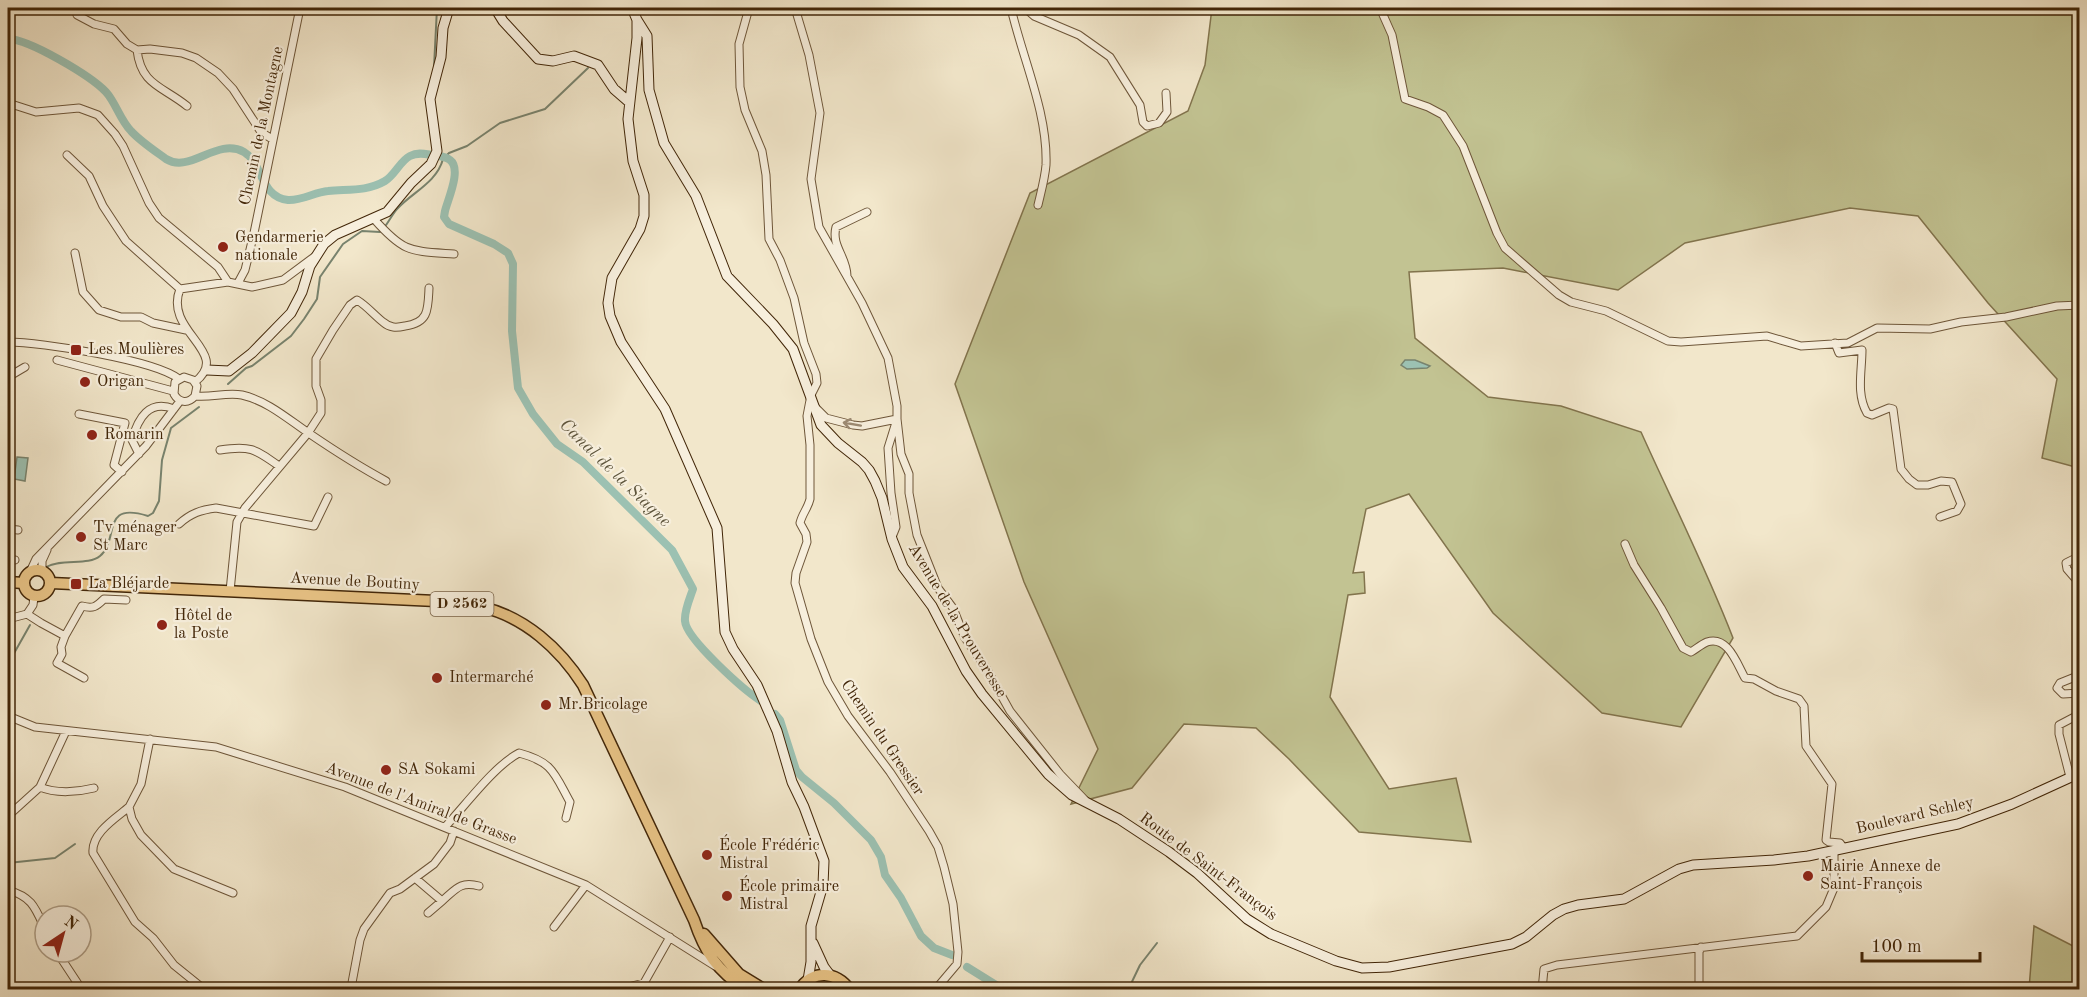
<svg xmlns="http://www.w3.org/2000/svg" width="2087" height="997" font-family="'Old Standard TT',serif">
	<rect width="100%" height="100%" fill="#f2e7cb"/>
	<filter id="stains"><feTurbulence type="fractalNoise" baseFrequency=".00333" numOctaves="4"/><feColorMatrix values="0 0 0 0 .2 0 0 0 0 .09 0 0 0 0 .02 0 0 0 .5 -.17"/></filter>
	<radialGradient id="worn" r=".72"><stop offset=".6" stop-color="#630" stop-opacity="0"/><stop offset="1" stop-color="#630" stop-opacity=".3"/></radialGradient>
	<path fill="#c2c392" stroke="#82744d" stroke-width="1.5" d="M1212 8H2079V468L2042 458 2057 379 1988 303 1918 216 1850 208 1685 243 1618 290 1503 268 1409 272 1415 338 1488 397 1561 406 1641 432C1672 501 1706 568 1733 638L1681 727 1602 713 1493 613 1409 494 1366 509 1353 573 1364 572 1365 593 1348 595 1330 697 1389 789 1456 778 1471 842 1359 832 1289 759 1256 728 1184 724 1132 788 1071 804 1098 749 1024 582 955 384 1030 193 1188 111 1205 65Z
		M2034 926 2079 949V989H2029Z
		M821 982 833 983 841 989H807Z"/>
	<path fill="#9cc1b2" stroke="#78836e" stroke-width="1.5" d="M1405 360H1415L1430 366 1427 368 1407 369 1401 365Z
		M17 457 28 458 25 481 14 479Z"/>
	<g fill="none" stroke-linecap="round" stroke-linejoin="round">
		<path stroke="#78836e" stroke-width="2" d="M434 67 437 8
			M443 159 449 153 467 146 500 123 545 109 588 68
			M228 384 246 368 252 366 291 336 304 319 317 299 320 277 343 244 362 231 380 232C388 225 391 215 398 208 413 192 437 182 443 159L440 154
			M46 567C62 558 88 566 100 556 120 539 100 501 148 516L153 513 159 501 162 460 171 428 199 407
			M8 664 30 625
			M8 863 55 858 75 844
			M1128 990 1140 965 1157 943"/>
		<path stroke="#9cc1b2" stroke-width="8" d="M8 39C29 39 91 76 106 92 116 103 120 120 131 131 140 141 155 151 166 159 190 174 217 137 244 152 263 163 260 197 288 200 301 201 315 192 328 191 348 189 366 192 385 181 395 175 400 161 410 156 418 152 425 154 432 155 438 156 445 156 450 160 462 169 448 199 445 211L444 217 449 224 494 244 508 253 513 264 512 331 518 388 533 414 557 444 583 462 672 550 693 589C690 598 684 611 685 621 686 639 745 691 761 701
			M775 714 780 720 796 770 802 777 834 803 871 840 881 857 885 875 901 898 921 936 934 948 952 955
			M967 967 1004 990"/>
		<g stroke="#6e5639" stroke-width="9">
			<path id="street" d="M749 8 739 44 740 87 745 110 762 151 766 175 769 239 780 260 794 298 804 343 816 374 817 383 811 395 807 416 810 445V499C808 508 802 514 800 523L806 534 807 542 796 573 795 583 811 639 828 682 848 716 890 772 929 831 938 847 944 867 953 904 958 952 957 964 935 990
				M795 8 809 55 820 113 811 179 819 227 862 303 888 358 897 406V419L888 448 891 493 896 527 892 537
				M1011 8C1022 57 1048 113 1046 165 1045 178 1041 192 1038 205
				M1025 8 1034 16 1079 35 1110 57 1140 105 1143 122 1147 126 1159 123 1167 112 1166 93
				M1380 8 1392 35 1405 99 1428 107 1443 115 1463 146 1497 233 1505 248 1559 295 1571 302 1606 311 1668 341 1681 342 1767 336 1801 346 1848 343 1877 328 1930 329 1961 322 2006 317 2057 306 2080 305
				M77 15 94 24 114 29 127 44 137 50 150 49 182 53 196 58 218 73 233 89 261 132 272 139
				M137 50C141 85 162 86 187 106
				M8 103 36 112 79 108 98 115 115 134 123 146 149 203 159 218 218 267 228 282
				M67 155 89 176 103 206 126 241 180 289
				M374 219C404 253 410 251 454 254
				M75 253 83 292 99 310 121 317H141L153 323 186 330
				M847 276C847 257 831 246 836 227L867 212
				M238 283 245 270 254 233 300 8
				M8 342C41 342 155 360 179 379
				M1835 343 1839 353 1862 350C1862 371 1856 394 1867 413L1872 415 1889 408 1893 409 1901 469 1909 479 1917 485H1928L1941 481 1952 482 1961 504 1957 511 1940 517
				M57 360 173 391
				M8 377 25 367
				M195 382C233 352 163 332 180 289L228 282 252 287 283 280 314 257
				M195 396 197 386 193 380 184 377 175 382 174 394C179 403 188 404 195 396 211 398 226 392 242 395 268 401 289 420 310 434 335 451 360 467 386 481
				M815 407 826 418 853 425 862 426 897 419 901 454 909 474V493L917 535 938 588 953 608 965 638 986 668 1010 711 1060 774 1085 800
				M79 414 125 423 114 465 122 472
				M220 450C250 445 255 449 279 466
				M139 454 132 440C138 418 149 399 174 409
				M179 524C191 513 201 510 216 508L314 526 328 497
				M8 529 18 530
				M1625 544 1634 565 1661 608 1683 648 1691 652C1696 649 1702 644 1707 642 1728 635 1737 664 1745 678L1754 679 1776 691 1799 699 1804 706 1806 746 1832 784 1826 840 1829 842 1840 843 1843 847
				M2080 556 2066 563 2067 569 2080 584
				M8 559 15 560
				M42 571V561L47 550
				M30 572 36 559 146 446 180 401
				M230 591 237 522 245 508 308 433 321 413V400L316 386V359L333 330 350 305 357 300C367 306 374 315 383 322 390 328 396 328 405 326 429 323 428 309 429 288
				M27 614 41 623 65 636 61 647 62 654 57 663 84 678
				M8 619 27 614 33 605 34 597
				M65 636 82 606C93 609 96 607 104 599L126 600
				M2080 675 2060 683 2057 688 2063 694 2080 693
				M8 716 35 727 216 747 345 787 586 885 715 966
				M150 739 141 784 129 807 132 819 141 835 174 869 233 893
				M2070 777 2059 734V725L2080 714
				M40 787C56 794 78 792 94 788
				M129 807C116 818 91 833 93 853L135 922 153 938 174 965 205 990
				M8 816 40 787 66 731
				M445 827C465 806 494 766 519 753 553 762 554 773 570 802L566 818
				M415 878 442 901C456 889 460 881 479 886
				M8 890C32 897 35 907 45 929
				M428 913 442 901
				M554 927 586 885
				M57 952 82 990
				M351 988 360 940 364 929 390 893 400 889 434 864 450 843 454 831
				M616 990 644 983 670 937
				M1542 990 1544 969 1557 965 1797 936 1826 907 1834 888V850
				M1699 990V952L1701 947"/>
		</g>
		<g stroke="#422608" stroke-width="11">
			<path id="secondary" d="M495 8 503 21 538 59 553 61 574 56 598 65 614 89 629 102
				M632 8 637 20V38L628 119 633 161 644 195V216L640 229 612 278 608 303 610 316 621 342 665 409 717 528 725 632 733 649 757 685 777 731 792 782 804 807 824 861 823 885 811 926V962L808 980
				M637 20 647 36 649 90 664 143 696 196 727 276 773 324 793 349 821 425 838 443 862 462 869 470 875 481 882 498 892 539 903 567 932 606 966 671 982 694 1048 774 1072 795 1119 819 1169 852 1197 873 1247 919 1271 934 1336 961 1362 968 1389 967 1512 944 1526 937 1553 915 1564 909 1578 905 1624 899 1679 869 1693 865 1774 860 1808 856 1958 824 2012 804 2080 773
				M207 370 229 371 252 353 291 313 302 292 310 266 324 244 335 235 387 212 411 183 431 164 437 151 430 99 441 57 443 28 449 8
				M813 943 824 967 830 975"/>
		</g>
		<g stroke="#422608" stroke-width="13">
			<path id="primary" d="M24 583a13 13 0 1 1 26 0a13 13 0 1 1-26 0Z
				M8 582 24 583
				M51 583 436 601C451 603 467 604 482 607 525 617 560 649 583 685L694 920C705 953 717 970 746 990
				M704 934 739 974 765 990
				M799 990C813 969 836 971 850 990"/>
		</g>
		<use href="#street" stroke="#f7efdd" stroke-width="7"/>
		<use href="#secondary" stroke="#f7efdd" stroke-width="9"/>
		<use href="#primary" stroke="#e9c486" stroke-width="10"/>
	</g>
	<defs><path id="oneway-shaft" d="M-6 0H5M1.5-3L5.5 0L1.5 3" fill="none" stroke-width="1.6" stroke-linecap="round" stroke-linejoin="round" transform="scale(1.5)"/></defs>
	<use stroke="#9c8a72" href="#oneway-shaft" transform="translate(852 424) rotate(-170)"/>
	<g fill="#8f2418" stroke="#f7efdd" stroke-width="2">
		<circle cx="223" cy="247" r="6"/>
		<rect x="70" y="344" width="12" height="12" rx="3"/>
		<circle cx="85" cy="382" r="6"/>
		<circle cx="92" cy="435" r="6"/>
		<circle cx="81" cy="537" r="6"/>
		<rect x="70" y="578" width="12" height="12" rx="3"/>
		<circle cx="162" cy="625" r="6"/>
		<circle cx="437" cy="678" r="6"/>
		<circle cx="546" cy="705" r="6"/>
		<circle cx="386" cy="770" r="6"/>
		<circle cx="707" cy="855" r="6"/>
		<circle cx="1808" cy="876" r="6"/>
		<circle cx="727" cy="896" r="6"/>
	</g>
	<g text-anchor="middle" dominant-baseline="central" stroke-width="4.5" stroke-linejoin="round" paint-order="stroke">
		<rect fill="#f7efdd" stroke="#786248" stroke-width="1.5" x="430.5" y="592" width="63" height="24" rx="4.5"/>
		<g font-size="15" font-weight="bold" fill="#422608">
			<text x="462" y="604">D 2562</text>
		</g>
		<g font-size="16" fill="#422608" stroke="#f7efdd">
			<text transform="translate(262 126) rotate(-78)">Chemin de la Montagne</text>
			<text transform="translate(355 582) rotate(3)">Avenue de Boutiny</text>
			<text transform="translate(957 621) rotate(59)">Avenue de la Prouveresse</text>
			<text transform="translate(882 738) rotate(56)">Chemin du Gressier</text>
			<text transform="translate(421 804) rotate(21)">Avenue de l'Amiral de Grasse</text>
			<text transform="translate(1915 816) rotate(-13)">Boulevard Schley</text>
			<text transform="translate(1208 867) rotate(37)">Route de Saint-François</text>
		</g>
		<g font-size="16" fill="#422608" stroke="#f7efdd" text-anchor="start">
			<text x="235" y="238">Gendarmerie<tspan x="235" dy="18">nationale</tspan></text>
			<text x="88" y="350">Les Moulières</text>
			<text x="97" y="382">Origan</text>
			<text x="104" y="435">Romarin</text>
			<text x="93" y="528">Tv ménager<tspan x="93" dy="18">St Marc</tspan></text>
			<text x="88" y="584">La Bléjarde</text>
			<text x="174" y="616">Hôtel de<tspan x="174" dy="18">la Poste</tspan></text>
			<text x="449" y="678">Intermarché</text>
			<text x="558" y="705">Mr.Bricolage</text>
			<text x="398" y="770">SA Sokami</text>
			<text x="719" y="846">École Frédéric<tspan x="719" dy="18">Mistral</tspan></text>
			<text x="1820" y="867">Mairie Annexe de<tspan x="1820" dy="18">Saint-François</tspan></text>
			<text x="739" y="887">École primaire<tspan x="739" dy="18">Mistral</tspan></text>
		</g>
		<g font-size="18" font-style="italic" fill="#5d543b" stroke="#f7efdd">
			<text transform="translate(615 473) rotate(44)">Canal de la Siagne</text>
		</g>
	</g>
	<rect width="2087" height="997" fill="none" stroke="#f2e7cb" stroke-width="30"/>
	<rect x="9" y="9" width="2069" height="979" fill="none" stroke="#422608" stroke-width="3"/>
	<rect x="15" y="15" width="2057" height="967" fill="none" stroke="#422608" stroke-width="1.5"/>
	<g transform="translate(63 934) rotate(36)"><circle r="28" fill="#f7efdd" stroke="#af9f88" stroke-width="1.5"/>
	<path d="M0-4.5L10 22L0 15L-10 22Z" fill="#8f2418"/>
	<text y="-9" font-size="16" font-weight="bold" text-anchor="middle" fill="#422608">N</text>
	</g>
	<path d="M1862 952v9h118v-9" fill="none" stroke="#422608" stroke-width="3"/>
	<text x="1871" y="952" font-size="18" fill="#422608" stroke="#f7efdd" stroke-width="4.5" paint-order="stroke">100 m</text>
	<rect width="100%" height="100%" filter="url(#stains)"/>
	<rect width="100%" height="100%" fill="url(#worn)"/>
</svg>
